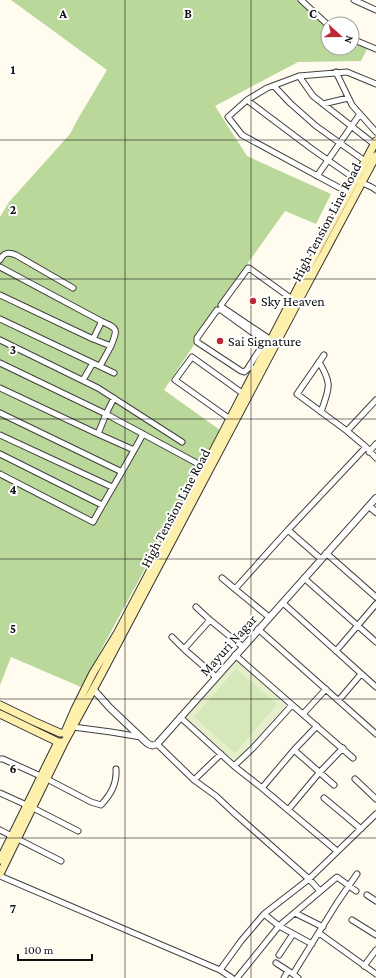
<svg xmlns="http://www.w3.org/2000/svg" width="376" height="978" font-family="'Crimson Pro',serif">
	<rect width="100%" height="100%" fill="#fffbef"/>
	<path fill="#d4e8b9" d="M236 660 286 705 235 762 185 718Z"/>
	<path fill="#b9d899" d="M11 0H297L328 28V48H352V41L367 49 361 61 298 62 215 106 247 156 331 194 316 224 285 211 250 260 164 390 220 430 81 687 11 657 0 685V217L9 202 70 134 79 117 107 70Z"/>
	<path fill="#e5efcb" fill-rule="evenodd" d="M236 660 286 705 235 762 185 718ZM236 669 277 704 235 753 194 717Z"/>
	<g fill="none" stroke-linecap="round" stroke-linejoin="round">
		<g stroke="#414141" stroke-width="7">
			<path id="minor" d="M301 0 328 25
				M354 0 376 10
				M352 39 376 49
				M336 72 352 105 376 132
				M299 76 313 96 374 144
				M274 86 290 103 316 126 365 161
				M247 100 312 149 355 179C362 184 370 185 376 190
				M323 104 348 98
				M317 176 360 114
				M349 193 242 135 228 117 247 100 267 88 299 76 347 72 376 84
				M0 260C4 252 9 252 16 255L73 288
				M0 267 101 321 100 325 93 339
				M0 295 93 339 111 346 100 366
				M0 319 114 373
				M101 321C118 329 118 328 111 346
				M0 340 98 388 182 442
				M271 340 222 307 221 305 248 268H249L292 299
				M324 355 297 394 347 431 366 447 376 458
				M319 362C333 385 329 388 321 412
				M0 363 106 414 204 467
				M248 368 264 343V341L221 310H217L197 338V342L241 371 244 372 250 367 256 370
				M83 380 93 363
				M0 388 98 434 106 414 114 398
				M0 413 122 472
				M230 419 175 380 192 357 245 395
				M347 431 376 400
				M98 434 134 450
				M0 435 112 487
				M369 452 376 444
				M0 454 102 505
				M0 474 93 522C109 493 127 464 143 434
				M288 530 321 559
				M326 553 376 597
				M222 578 235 589
				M304 578 376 642
				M283 603 376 687
				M196 607 210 620
				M269 617 235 589 288 530 366 447
				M258 629 376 734
				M172 637 184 649
				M336 651 376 604
				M235 655 353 758
				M216 677 184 649 210 620 243 647
				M339 700 361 674
				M303 714 326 689
				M180 717 234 766 262 788 337 851
				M73 727 111 732 141 737
				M157 744 194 780 216 796 233 812 309 879 320 891
				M294 750 334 785
				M0 759H3L47 779 91 802 101 805C111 794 117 784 116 769
				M234 766 253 748 292 705
				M355 779 376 799
				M194 780 221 754
				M262 788 294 750 317 726
				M0 793 33 808 78 831
				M324 798 361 829
				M288 810 319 773 343 748
				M0 830 61 861
				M0 876 220 970 232 978
				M367 895 376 901
				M295 913 323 927
				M264 914 279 926 312 944
				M352 920 376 935
				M319 933 376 974
				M279 955 293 934
				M276 963 293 974
				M364 966 376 950
				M220 970 241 941 264 914 309 879 376 814
				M237 978 279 926 337 877 356 891
				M284 978 288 971
				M298 978 293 974 337 903 357 874"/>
		</g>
		<g stroke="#414141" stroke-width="8">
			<path id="tertiary" d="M369 506 376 512
				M93 689 110 708 147 743C151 746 153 746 157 744L376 498"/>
		</g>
		<g stroke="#303030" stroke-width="9">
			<path id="secondary" d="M0 705 33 721 60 733H63L65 732 75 709 93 673 118 632 219 440 318 249 376 141
				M0 714 58 742H63
				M0 860 58 742
				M0 874 65 741 101 675 299 300 376 156"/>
		</g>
		<use href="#minor" stroke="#fff" stroke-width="5"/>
		<use href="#tertiary" stroke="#fff" stroke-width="6"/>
		<use href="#secondary" stroke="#fdefac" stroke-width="7"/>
	</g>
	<path fill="none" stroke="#0e0e0e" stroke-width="1" stroke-opacity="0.55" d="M125 0V978M251 0V978M0 140H376M0 279H376M0 419H376M0 559H376M0 699H376M0 838H376"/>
	<g fill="#ba2938" stroke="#fff" stroke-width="1.5">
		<circle cx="253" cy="301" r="4"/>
		<circle cx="220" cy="341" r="4"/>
	</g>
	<g text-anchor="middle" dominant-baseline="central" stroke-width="4" stroke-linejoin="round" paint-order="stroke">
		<g font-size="14" fill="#0e0e0e" stroke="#fff">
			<text transform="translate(326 222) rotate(-62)">High Tension Line Road</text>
			<text transform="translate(175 508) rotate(-62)">High Tension Line Road</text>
			<text transform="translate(228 645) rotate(-48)">Mayuri Nagar</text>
		</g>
		<g font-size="14" fill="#0e0e0e" stroke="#fff" text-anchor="start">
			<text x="261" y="301">Sky Heaven</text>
			<text x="228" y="341">Sai Signature</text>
		</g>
	</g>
	<g font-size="13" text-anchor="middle" font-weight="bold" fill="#0e0e0e" stroke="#fff" stroke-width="4" stroke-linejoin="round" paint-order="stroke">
		<text x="63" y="18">A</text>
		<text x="188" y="18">B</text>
		<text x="313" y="18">C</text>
		<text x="13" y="74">1</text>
		<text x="13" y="214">2</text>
		<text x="13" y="354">3</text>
		<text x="13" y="494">4</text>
		<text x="13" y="633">5</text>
		<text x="13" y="773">6</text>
		<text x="13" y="913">7</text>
	</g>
	<g transform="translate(340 36) rotate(111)"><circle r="19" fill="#ffffff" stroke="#9f9f9f"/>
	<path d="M0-3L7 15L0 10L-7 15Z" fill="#ba2938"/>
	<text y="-6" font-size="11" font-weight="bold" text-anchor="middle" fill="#0e0e0e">N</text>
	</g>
	<path d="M18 954v6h74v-6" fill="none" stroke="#0e0e0e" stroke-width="2"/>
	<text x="24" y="954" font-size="12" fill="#0e0e0e" stroke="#ffffff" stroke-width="3" paint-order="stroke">100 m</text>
</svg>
